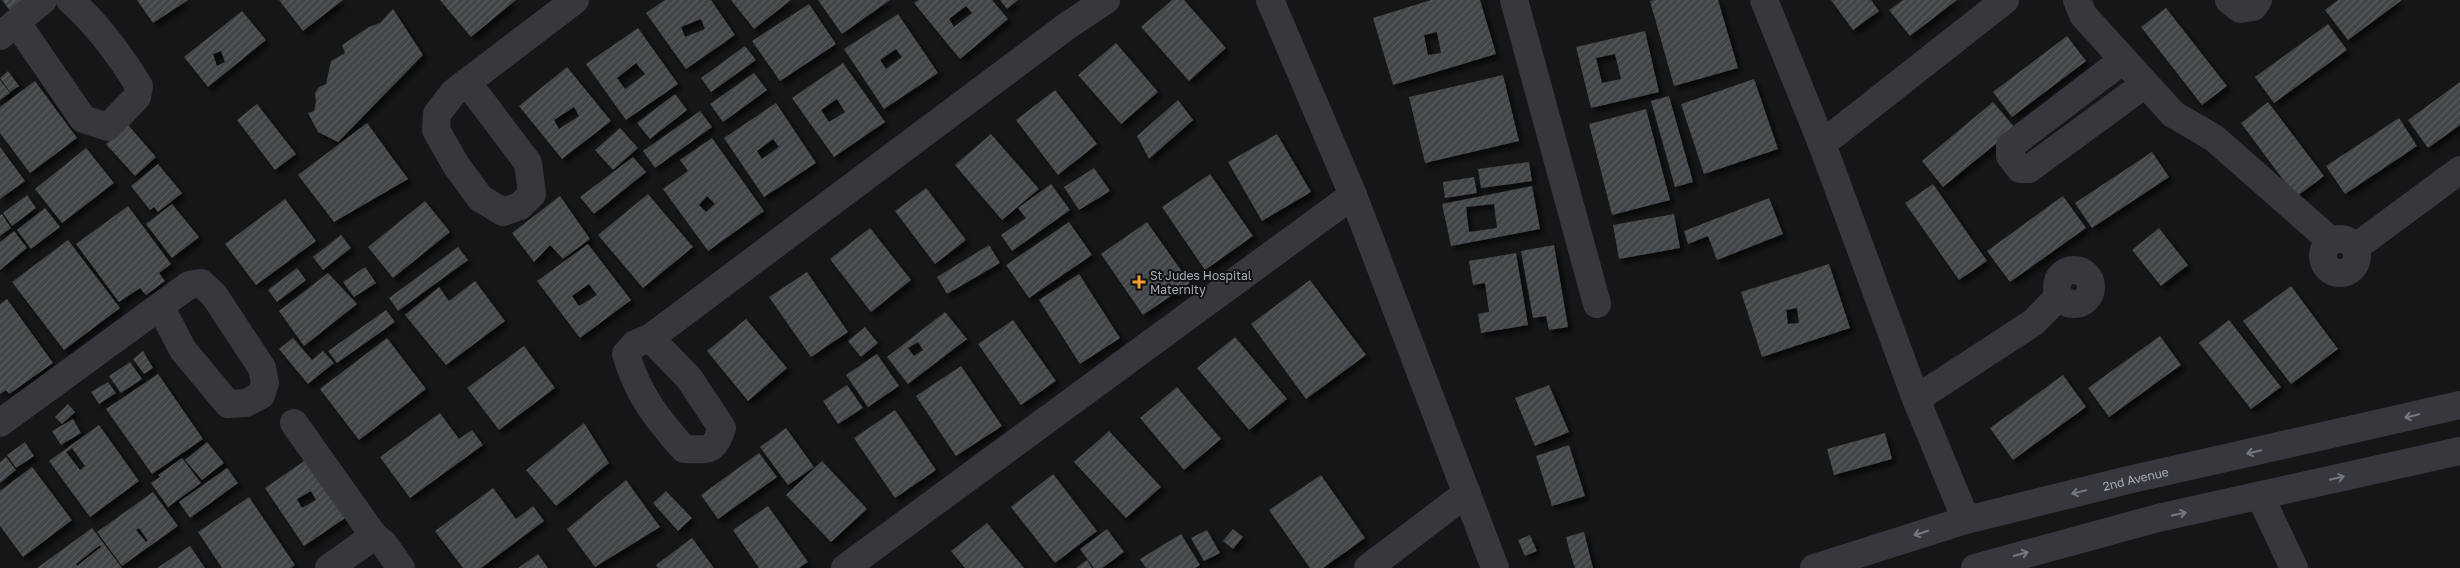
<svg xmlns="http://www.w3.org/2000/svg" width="2460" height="568" font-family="'Golos Text',sans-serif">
	<defs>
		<pattern id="building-hatch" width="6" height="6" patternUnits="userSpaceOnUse" patternTransform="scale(1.25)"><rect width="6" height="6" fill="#414447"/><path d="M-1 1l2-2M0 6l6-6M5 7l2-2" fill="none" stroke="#5a5c5f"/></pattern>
		<filter id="shadow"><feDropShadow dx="4.5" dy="4.5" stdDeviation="2.5" flood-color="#0009"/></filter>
	</defs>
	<rect width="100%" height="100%" fill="#151617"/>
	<path fill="url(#building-hatch)" fill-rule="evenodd" filter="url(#shadow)" d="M2 0H28L11 12Z
		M137 0H188L153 23Z
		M279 0H343L303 31Z
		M440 0H516L471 37Z
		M665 0H711L735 35 686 69 646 13ZM701 19 705 29 685 37 681 27Z
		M731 0H791L754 29Z
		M818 0H890L842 34Z
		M918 0H992L1008 19 960 59 914 3ZM966 6 972 13 954 27 949 19Z
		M1000 0H1018L1007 9Z
		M1172 0H1184L1226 48 1189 81 1141 27Z
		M1431 0H1480L1496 54 1393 85 1373 18ZM1437 32 1441 53 1428 55 1424 35Z
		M1654 0H1718L1738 68 1674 86 1650 1Z
		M1831 0H1871L1879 11 1853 30Z
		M1903 0H1957L1910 36 1889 10Z
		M2338 0H2402L2348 40 2325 10Z
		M809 4 836 44 780 81 752 41Z
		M2166 8 2227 86 2202 105 2141 27Z
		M393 9 423 55 338 142 318 132 308 113 314 111 316 102 315 93 319 87 326 84 331 61 345 53 342 45 369 27 380 23Z
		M242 11 266 40 208 87 184 57ZM221 51 225 62 217 66 213 54Z
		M898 14 938 73 884 109 844 49ZM896 49 902 57 886 69 880 60Z
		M2328 24 2347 50 2274 103 2255 77Z
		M638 28 678 84 626 120 586 64ZM636 63 645 74 625 89 617 78Z
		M1645 31 1659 92 1591 108 1576 47ZM1615 54 1621 79 1602 83 1596 58Z
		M2067 36 2086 61 2012 117 1993 92Z
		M1116 43 1158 92 1121 124 1078 75Z
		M745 46 756 60 711 92 701 78Z
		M843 63 885 122 834 157 792 98ZM837 99 845 112 829 122 821 110Z
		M567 67 611 121 562 159 519 106ZM574 107 579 116 559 129 554 120Z
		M8 71 19 86 10 92 0 78Z
		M754 73 767 90 723 122 710 104Z
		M1503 75 1519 141 1425 163 1409 97Z
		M1754 79 1778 149 1704 174 1681 104Z
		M0 80 10 93 0 100Z
		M35 81 77 138 30 173 0 133V107Z
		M2460 82V125L2428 148 2408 120Z
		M1055 90 1097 144 1058 175 1016 120Z
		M675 94 687 110 650 139 637 123Z
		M1669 96 1693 182 1675 187 1651 101Z
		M1178 100 1193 120 1149 159 1137 136Z
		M1993 102 2015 128 1943 187 1922 161Z
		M2268 102 2324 176 2296 197 2241 123Z
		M776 103 816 163 764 197 724 138ZM773 139 779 147 762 159 757 151Z
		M257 104 296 154 275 170 237 120Z
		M1646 109 1670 200 1612 215 1589 124Z
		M700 111 712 127 655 168 643 151Z
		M2399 118 2417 146 2345 194 2326 166Z
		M367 123 408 179 334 222 298 175Z
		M128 125 156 157 135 176 106 144Z
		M620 128 638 148 613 170 595 150Z
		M991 134 1039 189 1002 220 955 165Z
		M1277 134 1311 192 1262 221 1228 162Z
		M712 138 764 211 708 251 663 189 688 171 680 160ZM707 196 715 204 706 212 699 205Z
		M0 147 25 181 0 199Z
		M86 148 114 183 62 223 35 189Z
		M2152 152 2169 177 2092 228 2075 203Z
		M633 157 646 172 594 214 580 197Z
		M1529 162 1532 181 1481 188 1478 169Z
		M158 164 182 193 158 212 154 207 150 210 131 186Z
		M1094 168 1110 191 1079 210 1064 187Z
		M1210 174 1253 236 1205 270 1162 207Z
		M1474 177 1477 193 1445 198 1443 182Z
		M1051 184 1070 210 1012 251 1001 235 1026 218 1018 208Z
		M1933 184 1987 261 1959 280 1905 203Z
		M1532 186 1540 229 1451 246 1442 204ZM1494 204 1497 228 1469 232 1466 207Z
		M926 188 966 240 935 264 895 211Z
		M648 194 693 247 643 288 598 235Z
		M27 195 36 208 12 226 3 213Z
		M560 196 590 239 563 259 550 245 534 262 512 233Z
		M2063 196 2086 228 2010 282 1987 251Z
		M1769 198 1783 234 1717 260 1708 236 1688 244 1684 231Z
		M285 199 316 241 256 285 225 244Z
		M425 201 450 232 393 278 368 247Z
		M172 204 199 237 172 258 146 224Z
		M128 206 171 264 159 273 165 281 146 295 140 288 119 302 76 244Z
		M45 208 60 227 31 249 17 230Z
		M2 214 11 228 0 236V215Z
		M1674 214 1680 248 1619 259 1613 225Z
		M1069 222 1092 255 1029 298 1006 265Z
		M1147 222 1190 283 1143 315 1101 254Z
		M870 228 911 280 871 312 830 259Z
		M2159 228 2188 265 2161 286 2132 250Z
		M14 231 27 248 0 270V242Z
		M341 235 351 248 323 270 313 257Z
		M68 240 120 308 64 350 12 282Z
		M588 244 631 300 580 338 537 281ZM589 284 597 295 579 306 572 296Z
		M989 245 1000 263 947 294 937 277Z
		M1554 245 1568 327 1549 330 1546 316 1533 318 1521 251Z
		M458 247 468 260 398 311 389 298Z
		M1516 253 1528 325 1481 333 1478 314 1489 312 1485 283 1473 285 1469 261Z
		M1829 264 1850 328 1762 357 1741 292ZM1797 308 1799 323 1788 324 1786 310Z
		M365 267 376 283 354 297 343 282Z
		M297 268 306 280 277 302 268 290Z
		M807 272 848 332 811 357 769 297Z
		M328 273 357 304 304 346 279 311Z
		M1079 274 1120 338 1080 364 1039 300Z
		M1310 280 1366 355 1306 399 1251 324Z
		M475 281 505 321 446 365 405 315 439 287 449 301Z
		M2291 286 2338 349 2291 384 2243 321Z
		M7 299 53 363 9 394 6 390 0 394V304Z
		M386 310 395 322 337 363 328 351Z
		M945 312 967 339 908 384 887 357ZM918 342 923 350 914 356 908 348Z
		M746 319 787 368 748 401 707 351Z
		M1013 320 1056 381 1021 405 978 344Z
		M2229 320 2281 387 2251 409 2199 343Z
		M865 327 878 343 861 357 848 341Z
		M2160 336 2181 365 2109 417 2088 388Z
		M1235 337 1287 399 1249 430 1197 368Z
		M293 338 312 360 323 351 334 363 308 384 279 349Z
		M387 338 426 389 359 440 320 389Z
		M524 346 555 388 499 430 467 388Z
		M143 351 153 368 144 374 133 359Z
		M877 354 899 386 868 407 846 375Z
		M130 362 142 379 121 393 109 376Z
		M961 366 1002 426 956 456 916 396Z
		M158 374 203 439 152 474 106 409Z
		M2063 375 2086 407 2013 460 1990 428Z
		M108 382 116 393 99 404 91 392Z
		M847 385 863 408 838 424 823 401Z
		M1549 385 1569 432 1535 446 1515 398Z
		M1177 387 1221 439 1184 470 1140 418Z
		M68 404 75 412 62 424 55 417Z
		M895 410 936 470 895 498 854 438Z
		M440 413 459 439 472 430 483 445 410 498 380 457Z
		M73 419 81 433 61 445 52 431Z
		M584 423 609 463 556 506 526 470Z
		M99 425 139 481 90 517 49 461ZM72 448 85 466 80 470 66 452Z
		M786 428 814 467 788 485 760 447Z
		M1109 431 1161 487 1126 518 1074 462Z
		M1885 433 1892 459 1834 475 1827 449Z
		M25 442 34 456 16 468 7 455Z
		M207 442 224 463 202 480 185 460Z
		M1569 445 1585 496 1552 506 1536 456Z
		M759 453 777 477 718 519 701 495Z
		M313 455 354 512 304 546 265 488ZM311 491 316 500 302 508 297 499Z
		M6 457 16 470 0 483V462Z
		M182 458 201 483 168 507 151 483 160 477 158 475Z
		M822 461 867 509 831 542 786 495Z
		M32 467 72 520 23 557 0 526V491Z
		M227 468 238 483 190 518 179 502Z
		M1053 474 1097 531 1055 563 1011 507Z
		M1321 475 1365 538 1323 568H1310L1269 510Z
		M626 480 660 527 595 567 567 529Z
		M493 488 516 519 533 506 544 521 481 568H463L435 531Z
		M666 491 692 518 678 531 653 503Z
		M153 492 178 526 122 566 97 532ZM139 528 148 541 146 542 136 530Z
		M249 497 295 565 291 568H222L198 532Z
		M768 506 808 562 799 568H759L733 530Z
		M987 523 1024 568H965L951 551Z
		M92 528 122 568H37ZM100 545 101 547 77 566 76 564Z
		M1107 529 1124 552 1102 568H1094L1080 549Z
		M1233 529 1243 537 1233 549 1223 541Z
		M1207 530 1220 553 1204 561 1191 538Z
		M1584 532 1593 568H1575L1570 553 1566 537Z
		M1181 534 1200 565 1195 568H1146L1140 559Z
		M1530 535 1537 551 1525 556 1518 540Z
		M692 538 714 568H658L656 565Z
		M190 546 205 568H157Z
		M538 554 548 568H518Z
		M1087 560 1092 568H1076Z"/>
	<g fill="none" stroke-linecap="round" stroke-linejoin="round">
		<g stroke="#36383d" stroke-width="28">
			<path d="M1270 0 1353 195 1495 568"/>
			<path d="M1514 0 1597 304"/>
			<path d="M1764 0 1822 144 1916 399 1966 520"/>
			<path d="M2077 0 2083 15 2173 114 2214 138 2331 241"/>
			<path d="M2229 0 2240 9 2253 7 2258 0"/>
			<path d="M17 23 83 119 108 127 137 97 139 86C120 55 97 24 70 0"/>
			<path d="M0 36 43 0"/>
			<path d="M2123 60 2010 146V156L2020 169H2029L2145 84"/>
			<path d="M467 82 528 163 532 194 520 206 503 212 480 198 456 165 436 130 437 114 453 93 575 0"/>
			<path d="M1822 144 2005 0"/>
			<circle cx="2340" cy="256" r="17"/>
			<path d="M2356 247 2460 170"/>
			<circle cx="2074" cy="287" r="17"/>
			<path d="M650 338 689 378 722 428C713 453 709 449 684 449 657 419 637 393 626 354L635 344 650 338 1067 26 1106 0"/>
			<path d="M1916 399 2034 322 2059 296"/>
			<path d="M0 423 189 285 201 283 214 295 262 368 265 383 261 395 246 403 228 404 183 350 160 306"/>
			<path d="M294 423 374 536"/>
			<path d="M2260 496 2294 568"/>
			<path d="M329 568 374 536 384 544 401 568"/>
			<path d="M845 568 1353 195"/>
			<path d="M1368 568 1467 493"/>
			<path id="s1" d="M1814 568 1966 520 2128 480 2460 405"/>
			<path d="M1975 568 2158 518 2460 451"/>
		</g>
	</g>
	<defs><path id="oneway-shaft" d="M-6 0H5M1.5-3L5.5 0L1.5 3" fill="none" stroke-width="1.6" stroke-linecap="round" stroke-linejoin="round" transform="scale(1.25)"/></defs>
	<g stroke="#747981">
		<use href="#oneway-shaft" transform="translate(2412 416) rotate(167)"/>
		<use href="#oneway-shaft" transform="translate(2254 452) rotate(167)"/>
		<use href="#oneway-shaft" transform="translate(2337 478) rotate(-13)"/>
		<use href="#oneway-shaft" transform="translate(2079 492) rotate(166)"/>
		<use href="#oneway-shaft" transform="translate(2179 514) rotate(-12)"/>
		<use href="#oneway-shaft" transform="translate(1921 533) rotate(162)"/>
		<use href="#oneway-shaft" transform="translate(2021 554) rotate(-16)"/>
	</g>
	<path fill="#f7a02d" stroke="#101112" stroke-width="2" d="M1136.5 274.5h5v5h5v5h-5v5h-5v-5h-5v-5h5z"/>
	<g text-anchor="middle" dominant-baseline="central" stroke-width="4" stroke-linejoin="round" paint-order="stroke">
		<g font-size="12" fill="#a7aeb8" stroke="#101112" text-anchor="start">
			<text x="1150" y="275">St Judes Hospital<tspan x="1150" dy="14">Maternity</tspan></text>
		</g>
		<g font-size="12" fill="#a7aeb8" stroke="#101112">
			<text stroke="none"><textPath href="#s1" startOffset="334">2nd Avenue</textPath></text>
		</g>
	</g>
</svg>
